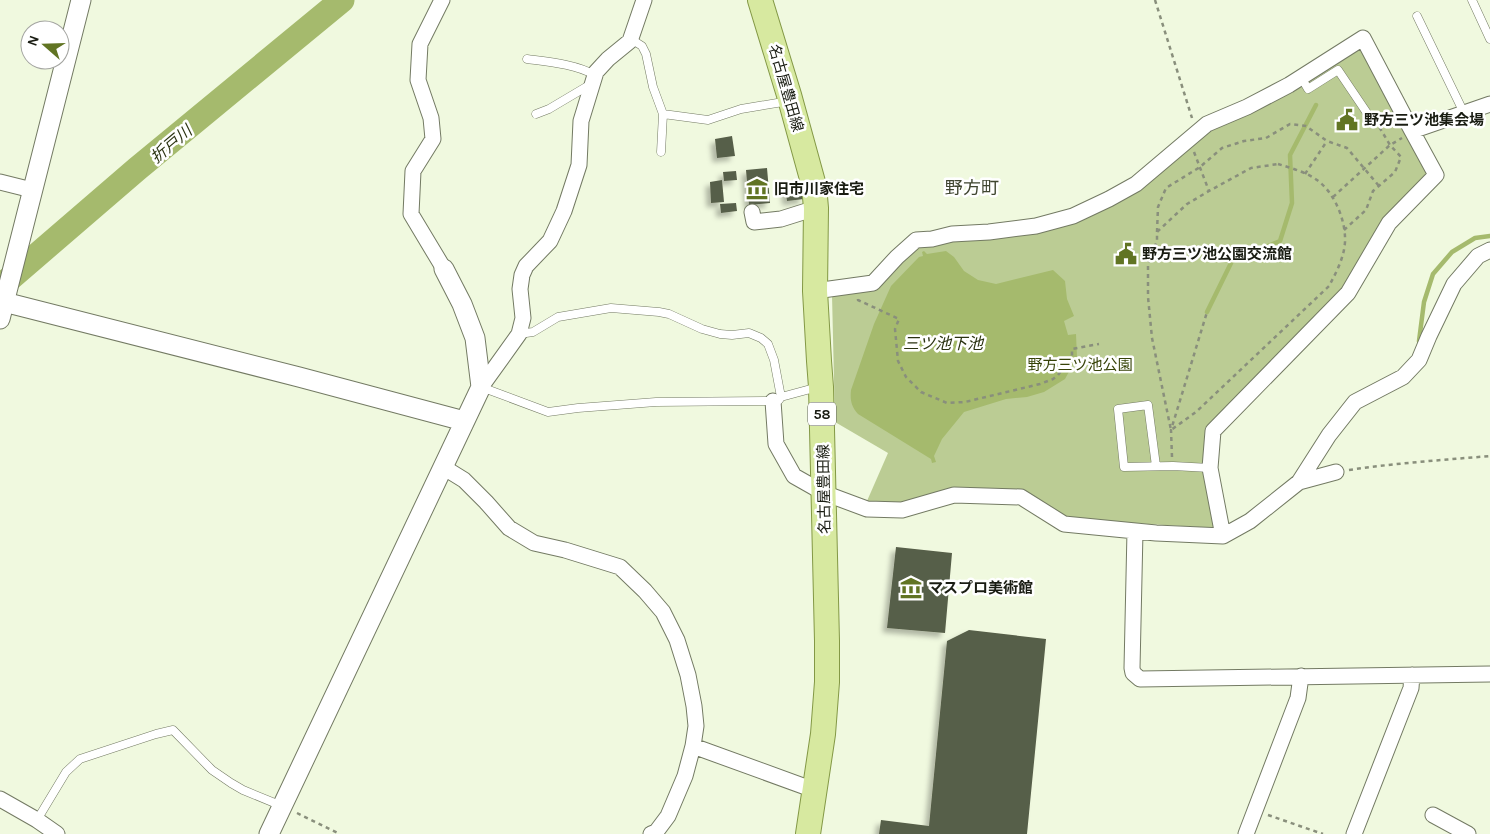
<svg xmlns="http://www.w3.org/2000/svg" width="1490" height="834" font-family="Karla,'Noto Sans JP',sans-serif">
	<defs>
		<filter id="shadow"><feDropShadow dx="-4.5" dy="4.5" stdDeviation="2.5" flood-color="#0004"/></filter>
	</defs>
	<rect width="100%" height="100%" fill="#f0f9df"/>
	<path fill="#bbcc94" d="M1360 48 1430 175 1339 293 1205 428 1203 472 1215 528 1066 519 1021 493 902 505 867 501 888 453 835 422 832 295 875 291 919 245 1038 232 1141 186 1213 129 1293 92Z"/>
	<path fill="#a5ba6d" d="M924 251 927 254 946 251 954 257 964 271 978 280 996 284 1053 270 1065 281 1067 299 1074 316 1064 321 1068 335 1076 334 1077 357 1065 379 1044 392 1027 397 1006 399 964 412 942 439 934 456 936 462 932 463 931 459 858 414C851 406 850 400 851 390L874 324 891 286 919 257 923 256 922 252Z"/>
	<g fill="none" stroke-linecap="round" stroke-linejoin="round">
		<path stroke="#a5ba6d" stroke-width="4.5" d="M1207 312 1232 261 1280 241 1292 203 1290 155 1316 105
			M1419 341 1424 302 1433 274 1452 252 1475 238 1490 236"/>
		<path stroke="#a5ba6d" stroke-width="25" d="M0 287 137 169 342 0"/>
	</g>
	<path fill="#575e48" filter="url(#shadow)" d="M732 136 735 156 717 158 715 139Z
		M767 168 770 203 749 205 746 170Z
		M736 171 737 180 724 181 723 172Z
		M722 180 724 202 711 203 710 182Z
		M802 185 804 199 787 201 785 187Z
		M736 203 737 211 721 213 720 204Z
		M896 547 952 553 945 633 887 628Z
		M969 630 1046 639 1027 834H879L881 820 929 826 947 641Z"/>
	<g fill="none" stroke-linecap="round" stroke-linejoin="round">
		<g stroke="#737a63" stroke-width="9">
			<path id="service" d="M1472 0 1490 39
				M1417 16 1464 113
				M631 39 642 46 646 54 653 87 663 114 661 152
				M527 59C550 62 575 64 595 75
				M1301 77 1308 89 1338 70 1367 113
				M536 114 549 109 586 87 592 86
				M663 114 708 120 741 109 789 101
				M519 334 533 332 558 317 611 308 659 312 669 314 702 329 720 334 732 335 749 333 761 338 768 344 774 360 781 397
				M481 387 548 412 578 408 656 402 773 401 779 400 781 397 818 387
				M1156 466 1148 405 1118 409 1124 467 1173 466 1210 468
				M37 820 66 772 80 759 156 734 173 730 212 770 231 783 243 790 282 806"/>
		</g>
		<g stroke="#737a63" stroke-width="17">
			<path id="minor" d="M442 0 420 44 418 80 431 118 433 139 413 171 411 214 444 269
				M0 182 32 190
				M752 212 754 222 781 219 816 208
				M815 291 873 283 897 257 916 240 932 239 952 234 989 232 1036 226 1073 216 1109 199 1136 184 1207 124 1247 107 1289 85 1363 38 1412 131 1490 104
				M481 387 519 334 523 318 520 289 522 275 526 266 550 241 564 211 579 165 581 121 596 72 608 59 630 41 644 0
				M773 401 776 444 794 476 824 493 867 509 902 510 954 495 1021 497 1064 524 1156 533 1223 536 1250 521 1299 482 1336 472
				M443 467 464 480 486 502 509 528 534 543 565 550 620 567 645 591 663 612 677 640 688 675 694 706 696 726 693 746 685 776 668 816 656 832 651 834
				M1299 482 1329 435 1355 402 1403 377 1419 360 1429 336 1454 284 1478 256 1490 250
				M1135 531 1132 668 1133 673 1140 679 1490 674
				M1223 536 1210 468 1213 431 1348 293 1389 223 1436 175 1412 131
				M693 746 814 790
				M0 799 37 820 57 834
				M1433 815 1468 834
				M1246 834 1298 698 1301 676
				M1354 834 1411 688 1412 675"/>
		</g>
		<g stroke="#737a63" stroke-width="21">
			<path id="tertiary" d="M4 302 299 377 464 421
				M0 319 81 0
				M269 834 481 387 475 338 462 304 444 269"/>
		</g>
		<g stroke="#839845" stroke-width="26">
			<path id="primary" d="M760 0 789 95 814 186 816 208 815 291 819 361 821 387 827 641V682L823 734 808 834"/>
		</g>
		<path stroke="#898f7c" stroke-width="2.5" stroke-dasharray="4 4" stroke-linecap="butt" d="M1155 0 1192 118
			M1194 152 1209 191
			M1278 164C1291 168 1306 172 1317 180 1335 193 1346 221 1345 242 1344 258 1336 273 1329 286L1196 412 1171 430 1152 338 1148 297V264L1157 241V232L1187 204 1209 191 1251 168Z
			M1305 174 1327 141
			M1333 197 1390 145 1402 138
			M1344 230 1366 210 1373 191 1395 172 1401 157 1390 145 1375 120
			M1157 232 1158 207 1166 188 1200 167 1222 148 1244 141 1266 138 1290 124 1306 126 1327 141 1347 148 1379 186
			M858 299V300L899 319 895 329 898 361 906 377 921 392 947 403 965 402 1040 384 1053 379 1058 375 1072 356V349L1099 344
			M1172 457 1171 430 1207 312
			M1349 470C1396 463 1443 460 1490 456
			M297 813 340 834
			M1268 815 1323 834"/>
		<use href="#service" stroke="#fff" stroke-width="8"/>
		<use href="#minor" stroke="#fff" stroke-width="15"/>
		<use href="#tertiary" stroke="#fff" stroke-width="19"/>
		<use href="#primary" stroke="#d7e9a0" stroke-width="24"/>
	</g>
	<defs>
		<g id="civic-bare" transform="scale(1.725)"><path d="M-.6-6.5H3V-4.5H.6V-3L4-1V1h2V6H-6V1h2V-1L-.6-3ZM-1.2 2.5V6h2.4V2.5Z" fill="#617423" stroke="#fff" stroke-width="2.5" paint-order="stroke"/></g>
		<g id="museum-bare" transform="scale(1.725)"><path d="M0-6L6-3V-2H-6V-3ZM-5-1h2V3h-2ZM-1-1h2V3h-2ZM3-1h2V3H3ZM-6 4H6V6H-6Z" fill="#617423" stroke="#fff" stroke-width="2.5" paint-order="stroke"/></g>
	</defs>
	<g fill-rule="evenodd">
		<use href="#civic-bare" x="1347" y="120"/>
		<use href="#museum-bare" x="757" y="189"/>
		<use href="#civic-bare" x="1126" y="254"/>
		<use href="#museum-bare" x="911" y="588"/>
	</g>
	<g text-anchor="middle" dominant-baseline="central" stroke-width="5" stroke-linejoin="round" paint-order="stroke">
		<rect fill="#fff" stroke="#5e6059" stroke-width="1" x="808" y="402.5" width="28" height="23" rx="4"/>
		<g font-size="14" font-weight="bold" fill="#191c12">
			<text x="822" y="414">58</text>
		</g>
		<g font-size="15" fill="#191c12" stroke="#fff">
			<text transform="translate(786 88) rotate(74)">名古屋豊田線</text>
			<text transform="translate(824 489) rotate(-91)">名古屋豊田線</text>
		</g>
		<g font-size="15" font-weight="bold" fill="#191c12" stroke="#fff" text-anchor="start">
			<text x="1364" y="120">野方三ツ池集会場</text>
			<text x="774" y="189">旧市川家住宅</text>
			<text x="1142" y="254">野方三ツ池公園交流館</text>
			<text x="928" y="588">マスプロ美術館</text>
		</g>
		<g font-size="15" fill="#374308" stroke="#fff">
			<text x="1080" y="365">野方三ツ池公園</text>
		</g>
		<g font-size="16" font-style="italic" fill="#2b3312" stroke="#fff">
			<text transform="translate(171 144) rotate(-40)">折戸川</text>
			<text x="943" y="343">三ツ池下池</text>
		</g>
		<g font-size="18" fill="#404631" stroke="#fff">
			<text x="972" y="188">野方町</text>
		</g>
	</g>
	<g transform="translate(45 45) rotate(290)"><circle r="24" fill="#ffffff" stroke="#a3a4a0"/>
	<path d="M0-4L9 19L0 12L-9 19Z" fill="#617423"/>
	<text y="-8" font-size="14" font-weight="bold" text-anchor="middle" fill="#191c12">N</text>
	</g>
</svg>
